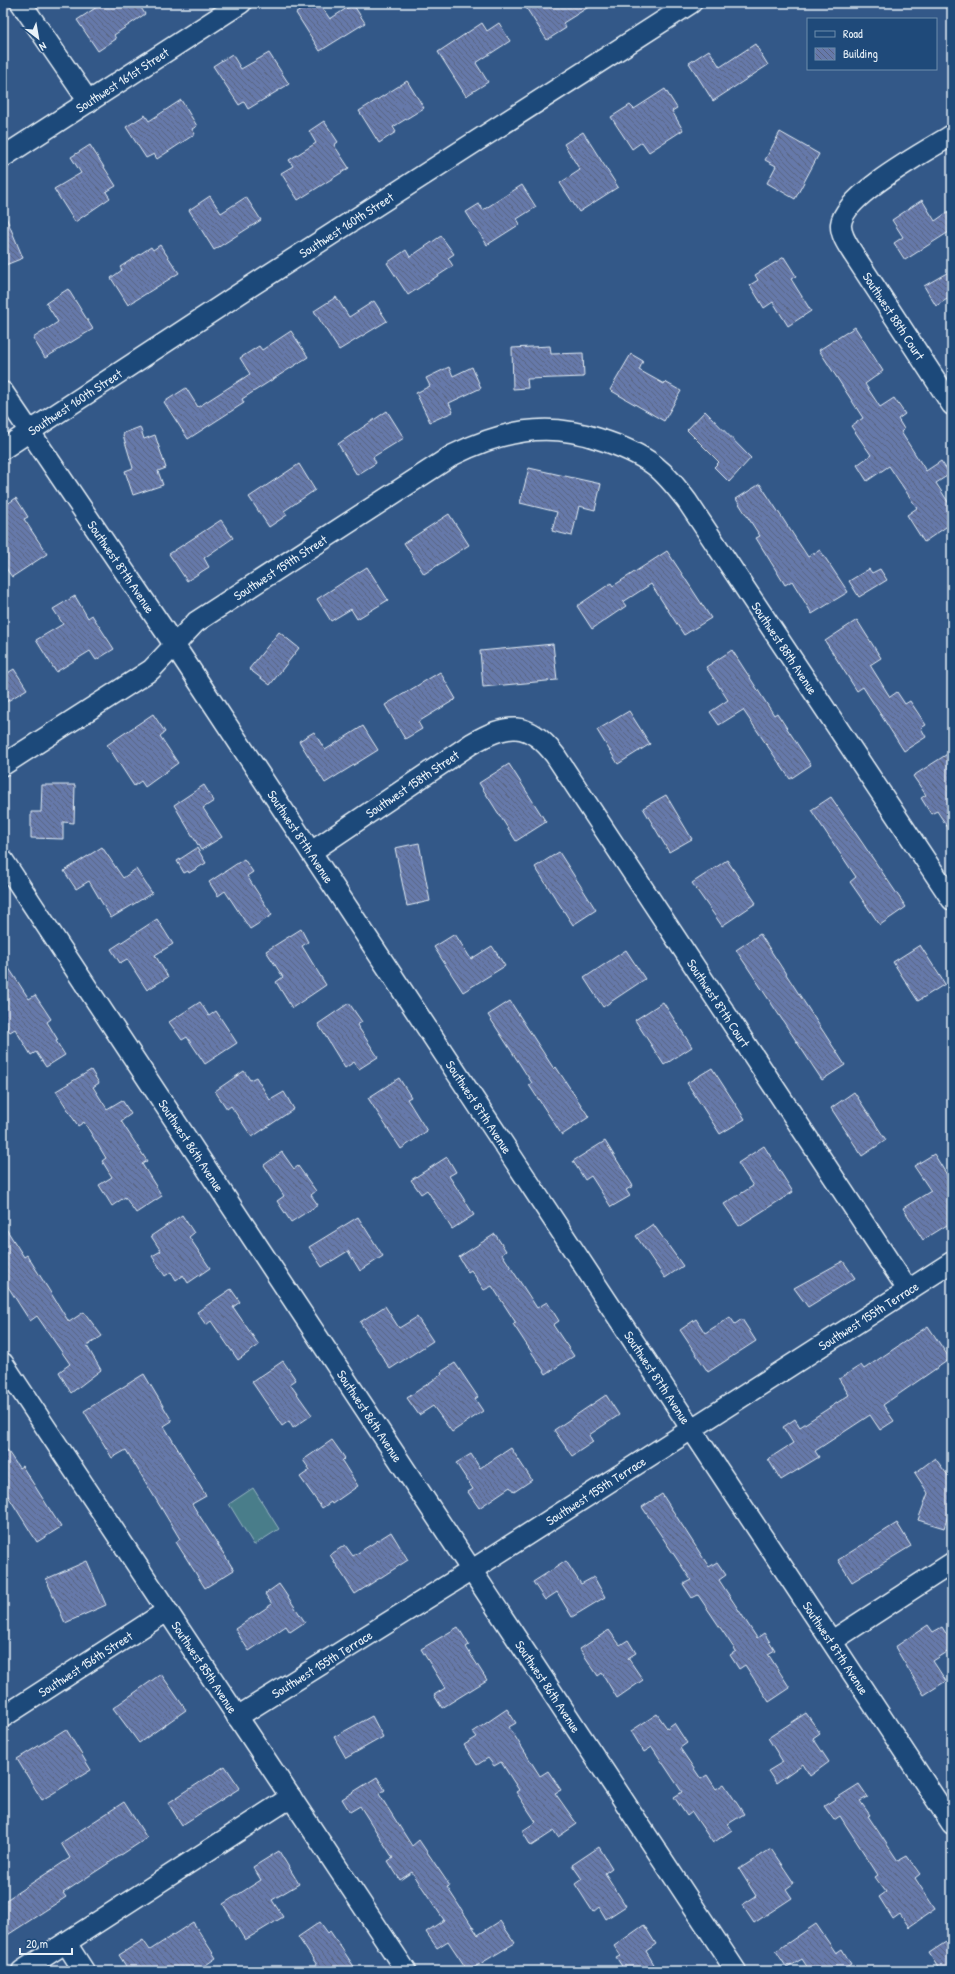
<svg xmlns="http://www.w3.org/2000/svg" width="955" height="1974" font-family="'Patrick Hand',sans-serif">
	<defs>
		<pattern id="building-back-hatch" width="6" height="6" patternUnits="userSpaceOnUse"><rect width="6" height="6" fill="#6679aa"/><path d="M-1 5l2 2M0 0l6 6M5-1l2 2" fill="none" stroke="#58637f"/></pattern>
	</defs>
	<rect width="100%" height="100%" fill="#335888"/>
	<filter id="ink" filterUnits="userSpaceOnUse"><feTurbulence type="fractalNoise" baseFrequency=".025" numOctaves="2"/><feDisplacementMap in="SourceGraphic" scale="8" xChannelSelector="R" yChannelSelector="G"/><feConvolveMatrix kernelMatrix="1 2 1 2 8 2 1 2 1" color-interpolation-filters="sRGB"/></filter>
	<g filter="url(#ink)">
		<path fill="#497d8a" stroke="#98b7c1" d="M253 1488 279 1529 254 1545 229 1504Z"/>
		<path fill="url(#building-back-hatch)" stroke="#e8f1f8" d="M103 3H138L145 14 114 35 116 39 98 51 77 20Z
			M313 3H319L330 19 353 4 365 23 320 51 296 13Z
			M523 3H595L563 23 566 28 547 40Z
			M482 23 487 31 499 23 510 41 476 63 488 82 466 96 438 52Z
			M755 44 768 65 713 101 689 63 709 50 720 67Z
			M269 53 289 84 248 109 244 102 239 105 213 66 232 54 241 69Z
			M407 81 424 108 393 127 396 132 379 143 359 111Z
			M665 89 677 108 672 111 683 130 649 152 642 142 632 149 611 117 630 105 634 109Z
			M181 100 197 126 192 129 195 134 157 159 154 154 146 158 126 127 145 115 149 121Z
			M324 121 338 142 334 145 349 168 298 200 281 173 293 166 289 160 316 143 309 131Z
			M583 132 618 187 579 212 560 183 580 170 564 144Z
			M780 132 819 154 795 199 767 183 776 166 765 160Z
			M90 145 116 186 106 192 110 198 75 222 54 189 81 173 71 157Z
			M522 185 536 207 517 219 520 224 487 245 466 212 479 204 483 210Z
			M210 196 221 213 246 197 261 220 214 250 189 210Z
			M922 200 935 221 952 209V230L905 260 894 243 903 237 892 220Z
			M3 210 23 258 3 266Z
			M441 236 454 254 448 258 453 266 408 295 387 263 406 250 410 257Z
			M160 245 179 273 128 305 111 278 122 270 120 267 151 247 153 250Z
			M784 257 796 276 791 279 811 311 788 326 773 302 764 308 750 285 758 280 755 275Z
			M952 270V296L936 306 924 286Z
			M68 289 93 329 45 358 33 338 58 322 46 303Z
			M336 297 349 317 374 301 387 321 339 350 314 311Z
			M855 327 883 371 865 384 880 407 894 398 905 414 898 419 904 429 901 432 926 471 941 461 950 474 936 483 952 508V523L924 542 907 515 917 508 889 466 867 481 857 465 871 455 851 426 863 418 819 350Z
			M291 331 308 357 242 399 244 403 188 439 164 402 186 388 198 407 250 374 240 358 259 346 262 350Z
			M550 346 551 354 583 353 584 377 527 379 528 388 513 389 512 348Z
			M631 354 643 361 639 370 664 384 665 382 681 391 664 421 610 390Z
			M449 367 453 376 472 367 481 388 449 403 453 412 430 422 416 393 430 386 426 378Z
			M387 411 404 438 373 457 376 463 357 475 338 444Z
			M705 411 751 458 729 482 714 467 719 462 687 430Z
			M140 427 144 439 155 435 166 468 158 471 163 485 133 495 125 471 133 468 123 435 124 433Z
			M299 464 315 490 284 511 287 515 269 527 249 497Z
			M529 468 601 484 595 510 579 506 572 536 552 531 557 512 520 503Z
			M760 484 808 557 820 550 848 592 812 614 792 581 785 585 756 538 760 536 736 499Z
			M16 498 28 517 24 519 47 554 12 577 3 564V507Z
			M449 514 469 545 424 574 404 543Z
			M221 520 233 538 204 558 209 567 187 581 169 554Z
			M667 551 711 618 684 635 651 584 623 602 626 606 592 629 577 606 611 583 613 586Z
			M367 567 388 600 357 619 351 609 331 621 317 599Z
			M869 569 872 573 880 569 887 580 859 597 849 581Z
			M75 596 88 618 92 615 114 649 96 660 90 651 56 672 36 640 63 624 53 609Z
			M857 620 881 658 870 665 890 697 897 692 905 704 910 701 926 725 921 728 926 737 904 751 863 687 857 691 825 641Z
			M279 632 299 648 270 685 249 669Z
			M553 644 557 680 483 687 480 651Z
			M732 650 774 715 777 713 811 765 790 779 743 710 719 725 710 712 728 700 706 667Z
			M14 669 27 689 3 704V676Z
			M440 672 456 699 418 722 422 729 405 739 385 705Z
			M629 711 650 744 618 764 597 730Z
			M153 714 165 732 160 736 178 763 145 787 141 781 134 786 107 745Z
			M363 726 378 750 325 783 299 741 314 732 325 750Z
			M952 751V834L937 811 931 814 921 798 926 795 913 776Z
			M509 764 546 822 516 841 479 783Z
			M42 785H75L74 823 63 822V839L31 838V812H41Z
			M204 785 214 801 203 808 222 837 201 850 174 805Z
			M666 795 692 839 669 852 643 808Z
			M831 797 906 907 880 925 850 882 856 877 811 810Z
			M419 843 430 901 407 906 395 848Z
			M102 847 123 878 136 869 152 893 111 918 89 881 76 889 64 871Z
			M197 848 206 863 189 873 188 871 184 873 177 861Z
			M559 852 596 910 573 925 535 867Z
			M244 859 253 872 247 876 272 915 250 929 225 891 218 896 209 882Z
			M727 860 756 903 722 926 692 883Z
			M157 919 173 944 155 955 168 977 147 990 127 959 120 963 111 949Z
			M301 929 308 942 302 946 326 985 292 1008 276 982 283 977 266 951Z
			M455 934 471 959 492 946 505 966 463 992 434 947Z
			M760 934 845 1065 822 1080 736 950Z
			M920 945 945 984 918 1001 893 962Z
			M626 950 645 979 603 1007 584 978Z
			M3 959 29 999 35 995 51 1019 47 1022 58 1040 56 1041 65 1055 46 1067 36 1052 31 1055 15 1029 10 1032 3 1022Z
			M510 1001 554 1069 556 1067 589 1117 562 1135 529 1085 532 1083 488 1015Z
			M200 1002 209 1016 216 1011 237 1043 205 1064 187 1037 182 1040 169 1022Z
			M663 1002 692 1047 664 1065 635 1020Z
			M349 1003 362 1022 357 1025 378 1057 359 1069 354 1062 345 1068 318 1024Z
			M712 1068 745 1119 720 1134 687 1083Z
			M91 1070 99 1083 93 1087 107 1109 122 1100 131 1114 121 1121 147 1161 142 1164 162 1196 136 1213 125 1197 112 1206 99 1185 112 1177 102 1161 106 1158 84 1122 78 1126 56 1091Z
			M244 1071 250 1080 256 1077 270 1100 284 1092 294 1109 252 1137 231 1106 227 1109 215 1091Z
			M399 1078 411 1097 407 1099 427 1131 401 1149 368 1098Z
			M854 1092 886 1140 862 1156 831 1108Z
			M605 1141 633 1186 626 1190 630 1196 611 1207 591 1176 585 1180 573 1161Z
			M764 1146 793 1192 739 1226 724 1204 753 1186 738 1163Z
			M282 1152 294 1169 298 1166 316 1191 311 1195 318 1205 291 1222 277 1201 284 1196 264 1165Z
			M934 1154 952 1183V1222L923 1240 903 1208 931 1191 914 1166Z
			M447 1157 456 1172 449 1176 474 1215 452 1229 427 1190 421 1194 411 1180Z
			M182 1215 194 1233 189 1237 210 1268 188 1283 183 1275 176 1280 171 1272 165 1276 152 1256 161 1251 151 1236Z
			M358 1217 383 1256 360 1271 348 1251 322 1267 309 1247Z
			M3 1224 24 1257 27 1255 69 1322 84 1312 102 1336 87 1346 101 1370 71 1393 59 1372 70 1364 37 1316 30 1321 3 1279Z
			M653 1224 683 1266 665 1278 636 1236Z
			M495 1234 506 1251 502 1254 537 1308 547 1302 559 1321 553 1325 574 1356 546 1374 513 1324 516 1323 492 1286 484 1290 471 1270 468 1272 459 1257Z
			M843 1261 855 1278 808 1307 794 1288Z
			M231 1289 240 1302 233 1307 259 1345 238 1360 211 1321 206 1325 197 1312Z
			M385 1306 399 1328 417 1317 433 1341 390 1369 360 1322Z
			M730 1317 735 1324 742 1319 756 1341 708 1372 680 1330 696 1319 705 1333Z
			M928 1326 950 1359 883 1405 894 1421 880 1430 870 1415 815 1451 819 1457 781 1480 768 1459 793 1443 783 1427 795 1419 800 1427 849 1395 839 1379 861 1365 864 1369Z
			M283 1361 296 1380 290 1384 312 1415 293 1428 289 1421 282 1426 252 1382Z
			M455 1363 478 1397 475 1399 483 1411 452 1432 433 1406 419 1415 407 1398 442 1374 441 1372Z
			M144 1374 172 1421 164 1426 206 1496 192 1504 234 1570 205 1588 176 1542 180 1539 126 1450 112 1458 84 1411Z
			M606 1395 619 1415 589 1435 593 1442 572 1456 554 1430Z
			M332 1440 345 1458 342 1461 358 1486 332 1504 331 1502 322 1508 300 1477 310 1470 303 1460Z
			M3 1444 19 1468 22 1466 61 1527 37 1542 3 1488Z
			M511 1448 532 1480 514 1492 510 1487 479 1508 468 1492 473 1489 456 1463 471 1454 480 1468Z
			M935 1458 952 1481V1503L944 1528 918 1520 928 1493 915 1473Z
			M662 1494 709 1567 717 1562 726 1575 719 1580 757 1638 764 1633 775 1650 768 1654 790 1688 769 1702 745 1665 739 1669 730 1655 736 1651 698 1595 692 1598 683 1584 691 1580 642 1507Z
			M897 1523 911 1546 852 1582 838 1560Z
			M391 1532 408 1560 355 1594 330 1555 345 1545 353 1556Z
			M87 1561 106 1605 65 1623 46 1579Z
			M566 1561 581 1584 594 1577 605 1597 572 1617 557 1592 545 1600 533 1582Z
			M279 1584 305 1622 290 1632 286 1626 249 1651 235 1629 272 1604 265 1594Z
			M928 1625 933 1632 942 1627 952 1643V1649L933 1661 946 1681 924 1695 895 1647Z
			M458 1627 469 1645 466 1647 487 1680 442 1708 434 1695 445 1688 421 1649Z
			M609 1630 620 1645 628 1640 636 1653 628 1658 643 1680 617 1698 602 1673 598 1676 580 1649Z
			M161 1674 186 1710 139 1743 113 1708Z
			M507 1709 516 1723 509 1727 540 1776 548 1771 561 1790 555 1793 577 1824 558 1837 554 1831 531 1846 522 1831 536 1822 516 1792 519 1790 501 1762 494 1766 488 1758 477 1765 464 1745 477 1737 473 1732Z
			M806 1713 820 1733 813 1738 829 1762 810 1776 803 1764 776 1783 768 1771 783 1762 768 1738Z
			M657 1714 667 1728 674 1723 687 1743 680 1748 701 1779 707 1775 716 1789 724 1784 744 1814 728 1824 732 1830 713 1843 692 1812 687 1816 674 1797 682 1792 652 1747 644 1752 631 1731Z
			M372 1716 383 1737 346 1758 334 1737Z
			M66 1729 91 1770 42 1800 17 1759Z
			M225 1766 240 1788 182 1825 168 1803Z
			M377 1777 385 1790 379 1794 412 1846 419 1840 450 1886 447 1887 478 1935 500 1921 515 1943 468 1971 448 1941 437 1948 426 1932 444 1920 412 1872 400 1880 388 1861 393 1858 360 1806 350 1812 342 1799Z
			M859 1784 868 1797 860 1801 870 1815 868 1816 898 1861 907 1856 920 1874 915 1878 935 1909 909 1927 900 1914 893 1919 879 1897 886 1892 875 1877 878 1875 840 1816 834 1820 824 1806Z
			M124 1802 147 1838 63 1893 66 1897 3 1938V1902L70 1858 61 1843Z
			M599 1847 612 1868 605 1873 626 1906 606 1919 599 1907 593 1912 575 1884 582 1879 572 1865Z
			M771 1849 794 1883 786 1889 792 1898 754 1923 742 1905 756 1896 739 1869Z
			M279 1851 299 1884 272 1900 283 1917 245 1940 223 1904 261 1880 253 1867Z
			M193 1922 216 1958 197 1971H129L119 1955 143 1940 150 1950Z
			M320 1922 328 1933 330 1931 357 1971H321L298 1937Z
			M816 1924 836 1953 842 1949 851 1964 840 1971H810L802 1959 787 1968 776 1951Z
			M644 1925 656 1944 646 1951 658 1971H625L616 1957 620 1955 614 1946Z
			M952 1938V1971H940L929 1953Z"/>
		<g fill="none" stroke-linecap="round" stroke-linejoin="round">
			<g stroke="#e8f1f8" stroke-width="23">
				<g id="minor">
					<path d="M21 3 89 102"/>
					<path id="s1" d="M952 135C928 150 844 195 841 224 840 235 849 247 854 255L952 405"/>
					<path id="s2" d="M3 157 241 3"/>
					<path id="s3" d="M3 392 175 646 952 1824"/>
					<path id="s4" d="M3 449 245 290 691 3"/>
					<path id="s5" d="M3 765 151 670 196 622 453 455C502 431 546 421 599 439 618 445 638 453 654 465 667 475 677 488 687 501L952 900"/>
					<path id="s6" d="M311 852 471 744C507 723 528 720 555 755L908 1290"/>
					<path id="s7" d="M3 860 736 1971"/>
					<path id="s8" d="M3 1363 406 1971"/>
					<path d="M832 1641 952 1563"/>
					<path id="s9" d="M3 1717 167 1611"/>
					<path id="s10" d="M237 1717 472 1570 952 1262"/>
					<path d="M66 1943 84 1971"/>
					<path d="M22 1971 291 1797"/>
				</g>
			</g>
			<use href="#minor" stroke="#1f4a7a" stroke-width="20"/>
		</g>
	</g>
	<g text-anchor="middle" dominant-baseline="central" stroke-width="4" stroke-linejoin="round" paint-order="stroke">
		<g font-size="13" fill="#e8f1f8" stroke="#1f4a7a">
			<text stroke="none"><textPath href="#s2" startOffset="142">Southwest 161st Street</textPath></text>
			<text stroke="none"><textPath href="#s4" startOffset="410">Southwest 160th Street</textPath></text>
			<text stroke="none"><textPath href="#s1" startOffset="252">Southwest 88th Court</textPath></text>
			<text stroke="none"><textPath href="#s4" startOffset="86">Southwest 160th Street</textPath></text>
			<text stroke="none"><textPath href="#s3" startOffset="211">Southwest 87th Avenue</textPath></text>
			<text stroke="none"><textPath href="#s5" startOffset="342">Southwest 159th Street</textPath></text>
			<text stroke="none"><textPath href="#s5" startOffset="986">Southwest 88th Avenue</textPath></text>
			<text stroke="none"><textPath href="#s6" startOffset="122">Southwest 158th Street</textPath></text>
			<text stroke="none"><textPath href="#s3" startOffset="535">Southwest 87th Avenue</textPath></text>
			<text stroke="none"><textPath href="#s6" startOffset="587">Southwest 87th Court</textPath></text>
			<text stroke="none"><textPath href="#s3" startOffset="859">Southwest 87th Avenue</textPath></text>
			<text stroke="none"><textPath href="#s7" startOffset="342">Southwest 86th Avenue</textPath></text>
			<text stroke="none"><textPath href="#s10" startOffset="748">Southwest 155th Terrace</textPath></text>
			<text stroke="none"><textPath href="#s3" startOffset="1183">Southwest 87th Avenue</textPath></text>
			<text stroke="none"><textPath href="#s7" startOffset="666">Southwest 86th Avenue</textPath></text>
			<text stroke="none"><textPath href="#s10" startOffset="424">Southwest 155th Terrace</textPath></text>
			<text stroke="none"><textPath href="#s3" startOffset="1507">Southwest 87th Avenue</textPath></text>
			<text stroke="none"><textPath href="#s9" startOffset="98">Southwest 156th Street</textPath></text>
			<text stroke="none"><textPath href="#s10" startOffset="100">Southwest 155th Terrace</textPath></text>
			<text stroke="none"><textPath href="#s8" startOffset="365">Southwest 85th Avenue</textPath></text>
			<text stroke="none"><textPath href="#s7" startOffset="990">Southwest 86th Avenue</textPath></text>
		</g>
	</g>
	<rect width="955" height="1974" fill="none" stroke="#1f4a7a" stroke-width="16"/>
	<rect x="8" y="8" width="939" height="1958" fill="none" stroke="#e8f1f8" stroke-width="1.5" filter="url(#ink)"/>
	<rect x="807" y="18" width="130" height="52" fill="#1f4a7a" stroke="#6f8dac"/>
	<rect x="815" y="31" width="20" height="6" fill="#1f4a7a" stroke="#6f8dac"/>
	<text x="843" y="38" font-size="12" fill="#e8f1f8">Road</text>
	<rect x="815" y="48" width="20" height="12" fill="url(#building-back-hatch)" stroke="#6f8dac"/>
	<text x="843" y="58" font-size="12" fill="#e8f1f8">Building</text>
	<g transform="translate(38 38) rotate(149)" stroke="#1f4a7a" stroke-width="3" paint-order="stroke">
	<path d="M0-3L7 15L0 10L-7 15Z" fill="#e8f1f8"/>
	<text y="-6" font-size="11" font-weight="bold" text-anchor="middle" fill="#e8f1f8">N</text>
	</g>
	<path d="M20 1948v6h52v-6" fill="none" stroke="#e8f1f8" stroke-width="2"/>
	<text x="26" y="1948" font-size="12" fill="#e8f1f8" stroke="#1f4a7a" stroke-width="3" paint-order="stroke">20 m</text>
</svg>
